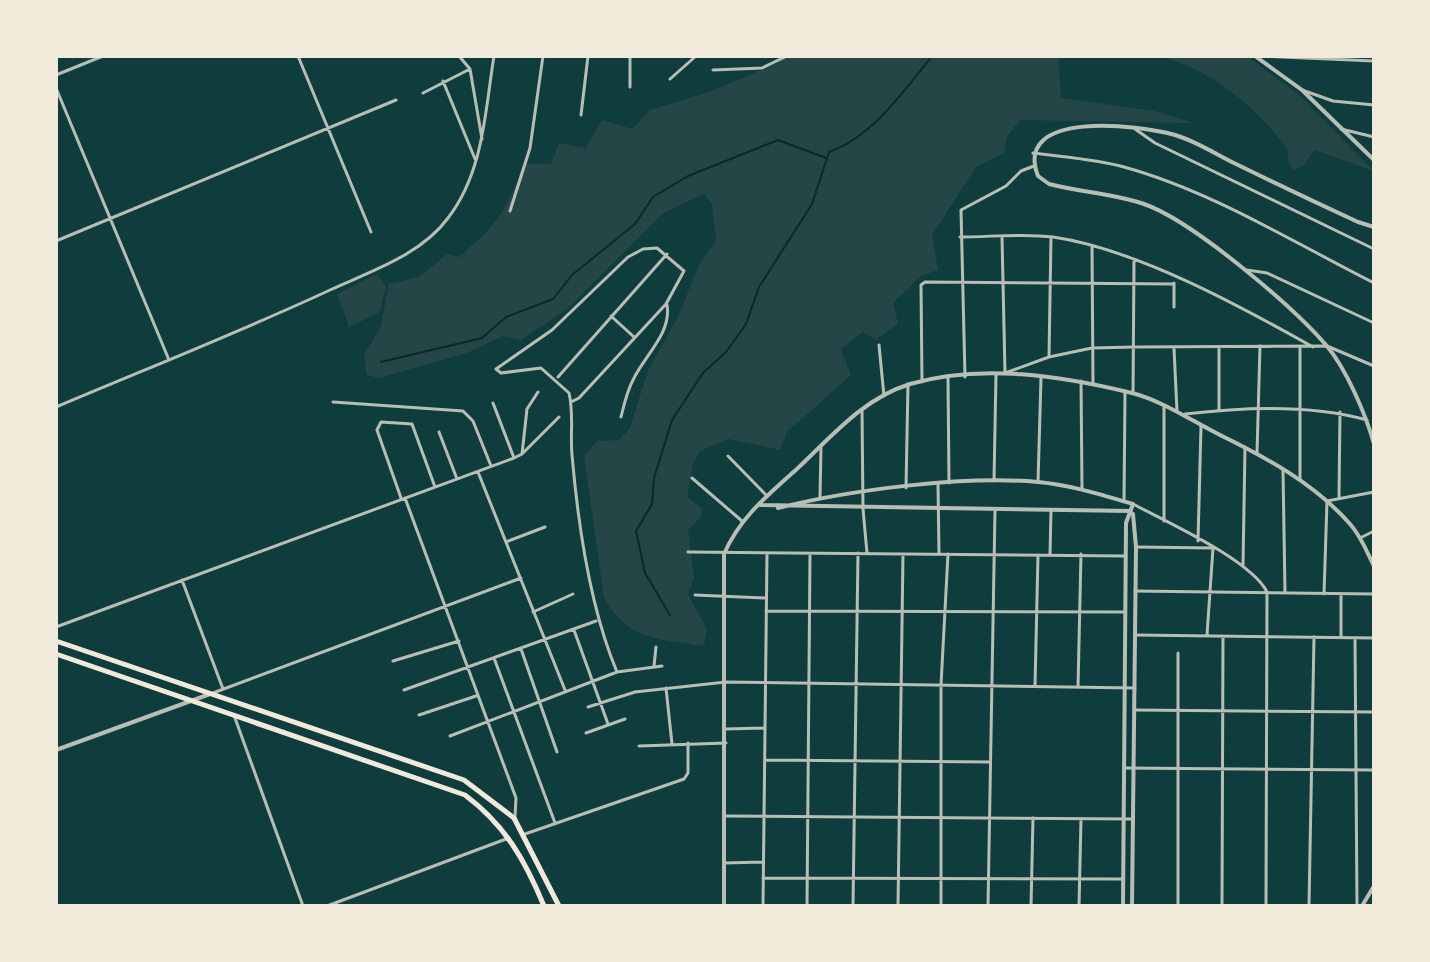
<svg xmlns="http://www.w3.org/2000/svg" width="1430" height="962" font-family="'Public Sans',sans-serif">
	<rect width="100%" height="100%" fill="#0f3d3e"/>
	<path fill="#244646" d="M784 56H1058L1061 98 1154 111 1194 123 1020 120 1007 137 1004 153 976 167 932 235 938 270 921 276 893 303 898 324 876 340 863 332 841 349 851 375 787 432 780 450 729 439 700 451 693 464 687 497 703 509 701 517 688 530 694 578 688 594 707 629 704 645C694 647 689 643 679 642 645 639 622 629 604 598L584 456 597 441 619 440 630 428 648 370 677 319 699 265 716 240 712 204 704 194 663 213 568 308 521 340 503 336 467 353 379 378 367 375 364 355 381 326 389 284 419 277 447 254 459 257C500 222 504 214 524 164H551L559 143 586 148 602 120 632 129 650 110 709 92 778 63Z
		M1161 56H1247L1298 94 1374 171 1315 150 1304 165 1294 170 1288 163V149C1253 105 1215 72 1161 56Z
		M377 274 386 287 380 312 349 327 337 294Z"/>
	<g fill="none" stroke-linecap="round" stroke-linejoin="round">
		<path stroke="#0a2a2b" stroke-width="2" d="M381 362 482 338 506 317 553 299 572 275 635 224 653 197 688 176 778 140 826 158
			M670 615 645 573 636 531 652 504 654 478 672 420 703 373 726 352 746 324 759 287 812 204 829 152C872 137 905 90 932 56"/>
		<path stroke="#b8beb3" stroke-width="3" d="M298 56 371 232
			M459 56 470 69 482 139
			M630 56V87
			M1258 56 1374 61
			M713 70 762 68 787 56
			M56 75 103 56
			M670 79 696 56
			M443 81 475 159
			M56 88 169 360
			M1302 90 1333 101 1374 105
			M423 93 470 69
			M581 115 588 56
			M1135 129 1155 143 1374 249
			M1341 129 1374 137
			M1033 153C1062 157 1095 159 1124 167 1211 191 1293 242 1374 283
			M510 211 530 148 543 56
			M960 237C990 237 1023 233 1053 237 1136 249 1240 306 1313 347
			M1002 237 1005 373 1049 357 1092 348 1135 347 1327 346 1374 366
			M56 241 396 100
			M1092 246 1093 382
			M1247 270 1267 273 1374 323
			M1174 283V307
			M611 316 634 337
			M879 345 884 396
			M1300 347V479
			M1174 348 1177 412
			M1049 357 1051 237
			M496 369 552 330 628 257 643 249 657 248 684 271 666 304 579 398 571 402
			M496 369 501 373 541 368 569 393C574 413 570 435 572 455 578 524 590 608 617 672
			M558 377 667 254
			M965 377 961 210 1006 186 1021 171 1034 166
			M948 378 949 483
			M1081 381 1082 489
			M922 382 921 285 925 282 1174 284
			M1133 393 1134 262
			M333 402 463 411 473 421 491 466
			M493 403 514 458
			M56 407C148 368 240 332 330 290 371 271 421 255 448 218 484 171 485 111 494 56
			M862 409 863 509 867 553
			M1219 410V347
			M1185 414C1243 407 1311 404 1367 420
			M621 417C624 405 627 391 633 380 644 356 672 333 667 305
			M439 432 457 479
			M1257 453 1260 346
			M522 454 527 409 538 392
			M728 456 767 496
			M1283 470 1285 593
			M478 472 565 690
			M692 478 742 521
			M994 481 996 374
			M1038 482 1041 378
			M938 484 939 553
			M906 488 908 384
			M820 497 821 447
			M1339 497 1340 412
			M401 498 377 430 381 422 412 424 435 487
			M405 498 516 798 515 817
			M1124 501 1125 393
			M1133 504C1167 522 1251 560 1267 592L1266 906
			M1164 521V406
			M1360 538 1374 531
			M1198 541 1201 426
			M506 542 545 527
			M1136 547 1213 548 1207 635
			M688 552 1124 556
			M1050 555 1051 511
			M1243 566 1245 447
			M182 580 223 689
			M1135 591 1374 594
			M1324 594 1327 501 1374 492
			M695 595 766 598
			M766 611 1125 612
			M533 612 573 594
			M56 627 514 458 522 454 559 417
			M574 630 608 724
			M1135 635 1374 638
			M1341 637V594
			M1355 638 1357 906
			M521 649 557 752
			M494 658 555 823
			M393 661 459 641
			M654 666 656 647
			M1035 686 1038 555
			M1078 687 1081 554
			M666 688 672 744
			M404 690 596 621
			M213 693 521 578
			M588 707 635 692 726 682 1135 688
			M1135 710 1374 712
			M419 715 476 696
			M235 718 303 906
			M726 729 765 728
			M586 733 625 719
			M450 736 617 672 662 666
			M639 746 726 743
			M765 760 990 762
			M1124 768 1374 770
			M725 816 1133 819
			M525 834 684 779 688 773V743
			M725 863 763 862
			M763 878 1123 879
			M327 906 506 839
			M763 906 767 554
			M807 906 810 554
			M853 906 858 553
			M898 906 903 554
			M941 906V685L948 554
			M988 906 995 510
			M1031 906 1033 818
			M1079 906 1081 819
			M1178 906V653
			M1222 906 1223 637
			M1309 906 1314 637"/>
		<path stroke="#b8beb3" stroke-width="4" d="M1255 56 1302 90 1374 160
			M1374 227 1358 222C1317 203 1277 184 1236 164 1217 155 1196 141 1175 135 1140 125 1012 109 1038 176L1049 184C1080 192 1114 194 1144 204 1193 221 1292 306 1326 345 1346 368 1366 415 1374 444
			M758 505 1131 511
			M778 508C850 490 964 475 1038 482 1071 485 1102 495 1133 504L1126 523 1123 906
			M56 750 210 694
			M724 906V554C740 517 769 494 799 467 832 436 864 398 910 384 981 363 1062 376 1132 393 1163 401 1192 421 1220 435 1267 458 1315 484 1350 524 1361 536 1367 552 1374 566
			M1132 906 1136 547 1133 514
			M1362 906 1374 886"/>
		<path stroke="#f1e9da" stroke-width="5" d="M56 641 464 780 514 818 559 906
			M56 654 465 795C505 825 525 860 544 906"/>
	</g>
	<rect width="1430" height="962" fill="none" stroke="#f1e9da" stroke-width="116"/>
</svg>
